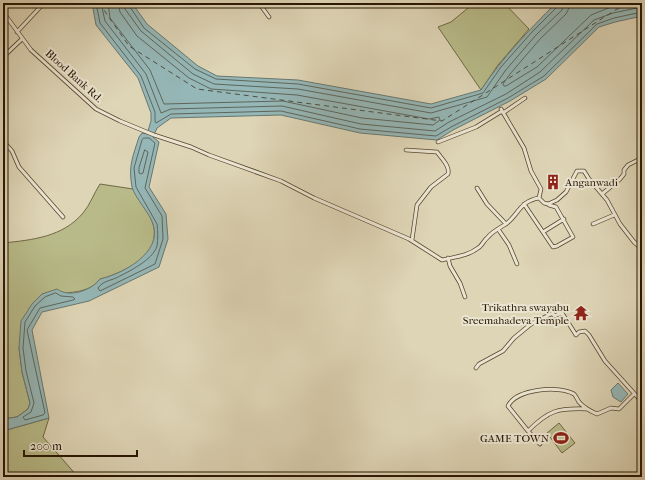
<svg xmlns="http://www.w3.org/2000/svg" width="645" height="480" font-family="'IM FELL French Canon',serif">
	<rect width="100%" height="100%" fill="#ded5b6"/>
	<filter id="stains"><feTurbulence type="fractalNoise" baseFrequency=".005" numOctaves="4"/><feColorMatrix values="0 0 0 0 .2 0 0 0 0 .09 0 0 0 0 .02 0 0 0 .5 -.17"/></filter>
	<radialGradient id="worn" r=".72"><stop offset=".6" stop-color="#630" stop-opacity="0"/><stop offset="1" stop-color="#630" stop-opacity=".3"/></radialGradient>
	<path fill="#b8bb89" stroke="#706846" d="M474 3H504L529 29 498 65 481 90 438 27 451 22Z
		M100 184 133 189C139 200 151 214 154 227 155 232 154 240 153 245 147 261 115 276 100 279 88 296 61 292 42 294L19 348 22 372 30 403 28 409 17 417 3 419V243C32 240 63 237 83 213 90 205 94 193 100 184Z
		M49 418 43 437 78 477H3V431Z
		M559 423 575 443 562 453 547 433Z"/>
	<path fill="#95b7b7" stroke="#69776f" d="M92 3H132L147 24 198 66 217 76 298 80 431 104 481 90C503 57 528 31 556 3H642V16L615 22 599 27 546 79 510 101 453 130 437 140 360 133 281 115 171 118 157 128 153 137 159 142 149 187 166 214 168 239 159 267 89 301 42 312 32 330 49 418 3 431V419L17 417 28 409 30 403 22 372 19 348 21 321 32 304 42 294 57 289C69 298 91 291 100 279 122 274 163 253 153 224 149 212 135 198 132 187 128 166 133 156 139 137L142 133 147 134 151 121V113L138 78 96 25Z
		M618 383 628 394 621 402 613 397 611 390Z"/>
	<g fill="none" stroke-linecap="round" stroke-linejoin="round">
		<path stroke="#5e665c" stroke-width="1" d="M96 3 100 23 141 76 155 112V121L156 123 171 114 281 111 360 129 436 136 451 127 508 98 544 76 597 24 614 18 642 12
			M101 3 105 21 146 74 161 113 171 109 282 106 361 124 435 131 449 122 506 94 540 72 594 20 613 13 642 7
			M108 3 110 18 150 70 164 104 283 101 362 118 433 125 440 120 439 117 429 119 297 95 211 89 189 78 137 36 120 12 118 3
			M124 3 125 9 141 31 193 74 214 84 298 89 431 113 487 97 505 71 536 35 562 10 564 3
			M129 3 130 7 144 28 195 69 216 79 298 84 431 108 483 93 501 67 532 32 557 7 559 3
			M570 3 569 8 566 14 540 39 510 74 503 84 504 86H506L537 67 591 15 611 7 630 3
			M144 138H149L155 143 145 188 162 216 163 239 155 264 100 291 98 288C103 281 109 281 116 278 128 272 153 260 157 246 158 239 158 231 157 224L136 187 134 168 142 140Z
			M145 150 148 152 143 173 141 174 139 173V168Z
			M56 293 61 296 73 297 75 299 73 300 40 308 27 330 45 413 43 415 25 420 23 417 31 412 34 403 26 371 23 348 25 322 35 306 45 297Z"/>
		<path stroke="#4e4e41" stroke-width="1" stroke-dasharray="5 4" stroke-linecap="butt" d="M99 3 129 46 197 89 442 121 617 9 642 3"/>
		<g stroke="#56462f" stroke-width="4.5">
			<path id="minor" d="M259 3 269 17
				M3 12 31 50 96 109 120 121 154 135 191 147 209 155 281 181 314 198 409 239 442 260C454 257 468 256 478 248 482 246 484 240 488 237 493 231 500 228 506 224 519 214 520 201 539 198L544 203 548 204 557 200 566 192 577 171H584L589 179 607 200 620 224 634 242 642 249
				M17 32 44 3
				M3 57 22 39
				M501 109 524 148 531 171 541 189 539 198
				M503 113 525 98
				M3 141 12 151 19 167 63 217
				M438 142 476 127 502 111
				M406 150 437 152C442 159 450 166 448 174L431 187 417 205 412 240
				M477 188 487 204 506 224
				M602 194 620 179 624 174V170L628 165 642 158
				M524 204 553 247 557 246 573 237 556 207 549 205
				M593 224 614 215
				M498 229 509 245 517 264
				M543 232 564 219
				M448 258 450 266 460 283 465 297
				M476 368 479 364 503 351 514 338 531 324 553 313 554 316 562 313 576 335 579 332 585 331 589 335 605 361 642 402
				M587 409C558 408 549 410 528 431L508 406C516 389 559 385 574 394 576 396 577 399 579 402 584 408 590 411 597 414L611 408 619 409 634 394
				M528 431 540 444"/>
		</g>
		<use href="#minor" stroke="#eae4d0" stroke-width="3"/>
	</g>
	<defs>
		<g id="building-bare" transform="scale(1.2)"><path d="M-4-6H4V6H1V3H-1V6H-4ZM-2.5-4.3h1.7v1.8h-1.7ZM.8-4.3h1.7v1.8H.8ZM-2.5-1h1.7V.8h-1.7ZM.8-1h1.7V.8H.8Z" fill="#8f2418" stroke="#eae4d0" stroke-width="2.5" paint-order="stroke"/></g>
		<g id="temple-bare" transform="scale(1.2)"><path d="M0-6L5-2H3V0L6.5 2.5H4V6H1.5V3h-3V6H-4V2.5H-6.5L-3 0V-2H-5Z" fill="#8f2418" stroke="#eae4d0" stroke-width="2.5" paint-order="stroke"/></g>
		<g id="stadium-bare" transform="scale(1.2)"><path d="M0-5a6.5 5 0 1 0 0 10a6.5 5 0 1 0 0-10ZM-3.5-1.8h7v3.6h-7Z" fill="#8f2418" stroke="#eae4d0" stroke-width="2.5" paint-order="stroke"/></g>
	</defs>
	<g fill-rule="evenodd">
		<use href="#building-bare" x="553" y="182"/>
		<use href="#temple-bare" x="581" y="313"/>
		<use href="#stadium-bare" x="561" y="438"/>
	</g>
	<g text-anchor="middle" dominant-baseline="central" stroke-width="4" stroke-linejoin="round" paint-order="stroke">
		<g font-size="11" fill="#281602" stroke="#eae4d0">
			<text transform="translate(74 76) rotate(42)">Blood Bank Rd.</text>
		</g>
		<g font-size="11" fill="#281602" stroke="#eae4d0" text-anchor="end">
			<text x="565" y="182" text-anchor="start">Anganwadi</text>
			<text x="569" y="307">Trikathra swayabu<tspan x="569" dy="13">Sreemahadeva Temple</tspan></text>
			<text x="549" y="438">GAME TOWN</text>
		</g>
	</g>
	<rect width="645" height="480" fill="none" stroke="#ded5b6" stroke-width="16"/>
	<rect x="4" y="4" width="637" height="472" fill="none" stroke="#281602" stroke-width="2"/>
	<rect x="8" y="8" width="629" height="464" fill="none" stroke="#281602"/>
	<path d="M24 450v6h113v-6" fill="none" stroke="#281602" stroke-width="2"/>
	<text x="30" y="450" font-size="12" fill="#281602" stroke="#eae4d0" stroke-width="3" paint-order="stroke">200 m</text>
	<rect width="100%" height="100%" filter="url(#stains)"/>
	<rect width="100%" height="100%" fill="url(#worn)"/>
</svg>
